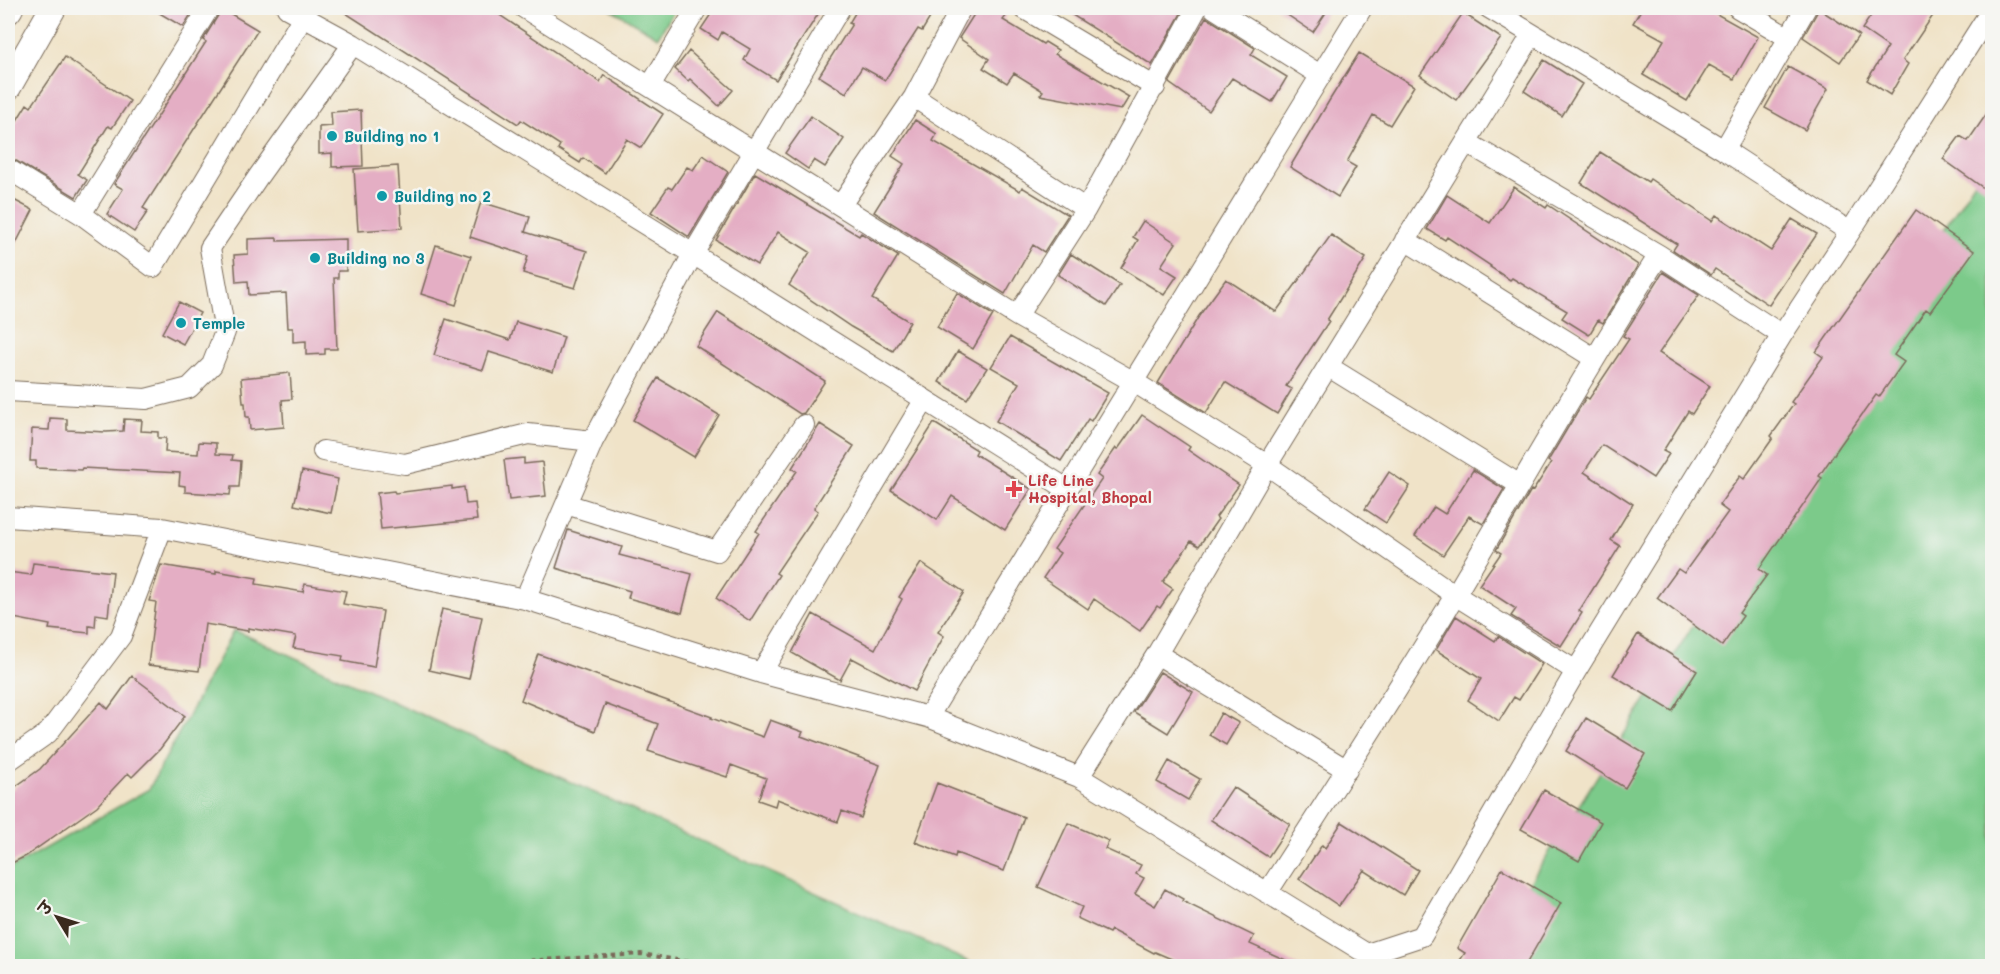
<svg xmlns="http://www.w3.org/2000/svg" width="2000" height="974" font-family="Mali,'Playpen Sans Deva',sans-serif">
	<rect width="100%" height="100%" fill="#f6f6f2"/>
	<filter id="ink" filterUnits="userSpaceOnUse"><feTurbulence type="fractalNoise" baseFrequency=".0167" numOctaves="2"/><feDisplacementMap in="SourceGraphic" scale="12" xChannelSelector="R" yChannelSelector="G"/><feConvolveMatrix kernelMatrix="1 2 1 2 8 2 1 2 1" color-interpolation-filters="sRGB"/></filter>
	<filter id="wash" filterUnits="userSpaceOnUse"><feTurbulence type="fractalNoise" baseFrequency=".008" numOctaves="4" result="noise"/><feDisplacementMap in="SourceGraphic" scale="24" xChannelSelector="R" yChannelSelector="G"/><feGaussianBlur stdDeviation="1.35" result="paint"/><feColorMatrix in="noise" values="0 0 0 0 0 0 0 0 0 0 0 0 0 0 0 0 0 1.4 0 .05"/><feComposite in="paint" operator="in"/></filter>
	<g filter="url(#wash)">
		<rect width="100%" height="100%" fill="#f0e3c8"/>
		<path fill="#7bca8a" stroke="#5b7a54" stroke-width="1.5" d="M609 8H676L658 37Z
			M1992 154V966H1477Z
			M234 630 978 966H8V870L149 789Z"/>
		<g id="blocks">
			<path fill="#e4aec4" d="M151 8H195L183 27Z
				M221 8 258 30 143 208 148 211 134 232 107 214 123 189 114 184 206 42 203 40 219 14Z
				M338 8H489L600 82 604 75 663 114 641 148 627 139 605 173 583 158 580 163 558 149 560 145 521 120 518 124Z
				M715 8H822L776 80 744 60 750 49 722 32 718 40 701 29Z
				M858 8H936L922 31 918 29 885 80 862 67 846 93 819 76 852 24 849 23Z
				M978 8H995L1007 15 1003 20 1043 44 1045 42 1058 50 1055 54 1129 97 1121 110 1040 95 1043 91 1014 73 1007 83 983 68 989 59 959 38Z
				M1061 8H1184L1152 65Z
				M1277 8H1329L1313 32Z
				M1642 8H1706L1758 37 1734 79 1709 65 1687 101 1643 75 1664 40 1633 23Z
				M1876 8H1938L1903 60 1908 64 1890 95 1867 80 1888 47 1862 29Z
				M1819 9 1859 35 1840 62 1803 37Z
				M1463 13 1501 38 1456 100 1420 75Z
				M1206 17 1255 48 1251 55 1287 77 1272 102 1232 78 1209 111 1169 83Z
				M689 51 733 90 719 106 690 79 688 81 675 69Z
				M1359 53 1414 86 1390 125 1373 115 1347 162 1356 167 1338 197 1290 167 1329 101Z
				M65 57 130 101 112 128 108 126 78 174 87 180 76 197 8 156V136L14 125 27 104 31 107Z
				M1544 60 1582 84 1562 116 1524 91Z
				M1788 67 1828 89 1805 130 1765 108Z
				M1992 106V194L1943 159 1960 136 1968 141Z
				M361 110 363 166 332 167V153L319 154V127L332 126 331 112Z
				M811 116 844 139 825 167 814 160 808 169 785 153Z
				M915 120 937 134 933 141 1020 191 1022 187 1068 215 1044 252 1033 245 1005 294 874 212 904 164 892 156Z
				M1600 152 1648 182 1650 179 1712 221 1716 215 1771 251 1792 219 1817 234 1769 305 1715 269 1711 275 1673 250 1677 244 1581 183Z
				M703 155 728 172 689 237 651 212 668 187 672 189 687 167 693 170Z
				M398 166 402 228 358 231 354 169Z
				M755 173 859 236 861 233 898 256 872 299 910 322 893 351 851 327 789 285 810 252 778 232 757 265 716 240Z
				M1514 187 1546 208 1548 205 1638 265 1603 323 1598 320 1589 335 1562 318 1567 311 1512 278 1510 280 1490 267 1491 266 1447 237 1445 240 1427 229 1447 195 1490 223Z
				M8 197 33 210 8 259Z
				M481 202 530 217 525 232 587 251 575 288 523 273 528 256 470 237Z
				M1916 210 1974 251 1930 312 1926 309 1894 355 1904 362 1879 397 1876 395 1841 444 1819 476 1822 478 1759 569 1767 575 1739 613 1743 616 1722 646 1657 598 1678 569 1684 573 1728 512 1719 505 1740 476 1744 479 1773 438 1771 436 1794 404 1791 402 1823 357 1816 352Z
				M1143 221 1176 243 1161 266 1177 276 1164 295 1121 268 1138 240 1133 237Z
				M1331 235 1366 258 1327 320 1329 321 1286 386 1292 389 1277 414 1225 382 1206 413 1158 383 1199 316 1226 279 1276 312Z
				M277 238V241L346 239V271H338V278H334L337 349H325V354L306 355V341L293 342V328H288L286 293 249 295 248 281 236 282 234 255 248 254V239Z
				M436 245 471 256 456 305 421 294Z
				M1071 254 1120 285 1106 306 1058 275Z
				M1663 272 1699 295 1659 353 1710 386 1692 414 1688 411 1663 451 1669 454 1653 478 1602 445 1584 472 1633 504 1611 540 1620 546 1579 611 1582 613 1561 646 1511 616 1516 609 1479 585 1501 553 1496 550 1531 490 1533 491 1551 463 1548 461 1586 397 1589 399 1629 339 1623 336Z
				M957 293 993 315 973 349 937 327Z
				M179 302 200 313 183 344 162 333Z
				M718 312 825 381 804 413 800 414 696 346Z
				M446 319 510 340 516 322 564 337 553 372 489 352 483 370 434 355Z
				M1010 337 1108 393 1091 421 1088 419 1061 461 996 421 1019 383 991 367Z
				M958 351 987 368 967 399 939 382Z
				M290 373 292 399 282 400 284 427 250 430 249 417H246L245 403H243L241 378Z
				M658 378 719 415 694 457 633 420Z
				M1142 415 1190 447 1188 450 1239 485 1216 517 1218 519 1199 546 1191 541 1163 582 1173 589 1160 608 1157 606 1140 631 1094 599 1088 609 1043 578 1060 553 1054 549 1102 479 1097 475 1116 448 1118 449Z
				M50 418 67 419V430L106 432 123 431 124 419 142 420 141 431 158 432V438H166L165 452 198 454 199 442 216 443V454L233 455 232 460 241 461 239 487H231L230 495 185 492V486L179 485 180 473 82 468 81 470 36 468V461H30L32 429 49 430Z
				M934 423 977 450 975 454 1031 489 1005 530 952 496 937 520 891 490Z
				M820 424 854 446 814 508 818 511 776 573 779 575 750 621 716 598 759 533 756 531 797 471 792 468Z
				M524 458V464L542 462 546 496 509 500 504 460Z
				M1473 470 1504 489 1483 524 1469 516 1443 555 1415 536 1434 507 1445 514Z
				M302 471 338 479 331 513 294 505Z
				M1389 472 1410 486 1386 523 1365 509Z
				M452 486V489L464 487 466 504 475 503 477 520 381 529 377 493 394 491 395 493Z
				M568 530 622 547 619 555 692 574 682 613 628 598 630 591 556 568Z
				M33 563 113 572 108 616 96 614 95 627 89 626V633L49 629 50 625 8 617V572L31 575Z
				M921 563 964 592 938 632 944 636 914 691 852 658 840 680 792 653 813 614 875 649 902 599 899 597Z
				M161 565 216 574V571L257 578 256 584 303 592 305 584 346 591 343 604 383 611 374 667 342 661 343 656 293 648 296 636 248 628V631L205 624 199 671 148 665 156 602 149 601Z
				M442 609 482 617 469 679 429 670Z
				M1456 616 1495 641 1498 636 1542 664 1519 700 1514 697 1499 721 1468 700 1481 679 1436 650Z
				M1638 634 1697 671 1672 711 1613 675Z
				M538 654 712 717 711 718 763 737 770 720 803 732 801 736 880 765 861 818 842 811 838 822 777 799 775 806 758 800 766 778 731 765 727 777 648 751 658 724 605 704 595 731 521 700Z
				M1160 672 1193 692 1168 733 1134 712Z
				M132 676 185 716 160 749 132 777 128 773 97 806 26 856 8 865V792L40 769 101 702 108 709Z
				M1221 713 1239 723 1226 745 1209 735Z
				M1586 718 1645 754 1625 788 1566 751Z
				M1169 761 1200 779 1188 800 1157 782Z
				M937 783 1024 817 1004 871 956 853 955 857 915 842Z
				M1233 787 1290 824 1268 857 1211 820Z
				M1544 790 1601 822 1579 861 1521 829Z
				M1342 822 1418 870 1403 895 1364 870 1339 906 1299 879 1322 845 1325 848Z
				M1068 823 1109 841 1105 849 1141 865 1136 874 1144 878 1135 894 1155 906 1165 889 1183 899 1182 901 1254 936 1250 944 1299 966H1188L1155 952 1154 953 1111 930 1109 933 1077 918 1082 907 1038 887Z
				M1502 869 1561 903 1525 966H1456L1465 953 1457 948Z"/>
		</g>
	</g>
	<g filter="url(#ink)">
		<use href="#blocks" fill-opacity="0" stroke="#7a6b5a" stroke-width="1.5"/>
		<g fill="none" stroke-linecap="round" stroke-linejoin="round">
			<g stroke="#7a6b5a" stroke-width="22">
				<path id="minor" d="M287 8 353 44 693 254 1067 489
					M524 8 1017 316 1134 382 1267 465 1455 595 1576 671
					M1023 8 1155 87
					M1214 8 1320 75
					M1489 8 1724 150 1850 232
					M1738 8 1789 38
					M651 85 697 8
					M914 97 1086 209
					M1466 142 1659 255 1782 335
					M1724 150 1806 8
					M8 169 81 214 153 267 303 17
					M841 205 914 97 961 8
					M81 214 209 8
					M1405 240 1594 358
					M1017 316 1086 209 1197 8
					M1329 367 1520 485
					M8 391 146 399 189 388 212 365 225 332 210 248 258 177 353 44
					M323 451 405 464 528 434 593 441
					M566 504 717 551 804 425
					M8 517 162 528 525 599 761 673 928 717 1079 777 1367 954 1422 936 1576 671 1782 335 1850 232 1992 9
					M525 599 593 441 693 254 840 8
					M1157 654 1347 770
					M761 673 924 401
					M928 717 1362 8
					M8 761 48 733 121 636 162 528
					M1079 777 1157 654 1267 465 1532 35
					M1267 893C1331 794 1395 695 1456 594 1523 481 1588 366 1659 255"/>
			</g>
			<g stroke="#7a6b5a" stroke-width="28">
				<path id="tertiary" d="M8 11 10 8
					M8 87 53 8"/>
			</g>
			<path stroke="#7a6b5a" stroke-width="4" stroke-dasharray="4.5 4.5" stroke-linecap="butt" d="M441 966 641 954 713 966"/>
			<use href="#minor" stroke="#fff" stroke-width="20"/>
			<use href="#tertiary" stroke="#fff" stroke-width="26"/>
		</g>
	</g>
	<g fill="#0f9aa8" stroke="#f6f6f2" stroke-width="2">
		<circle cx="332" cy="136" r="6"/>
		<circle cx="382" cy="196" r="6"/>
		<circle cx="315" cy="258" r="6"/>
		<circle cx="181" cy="323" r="6"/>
	</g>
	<path fill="#e0444e" stroke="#f6f6f2" stroke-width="2" d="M1011 480h6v6h6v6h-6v6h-6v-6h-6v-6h6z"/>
	<g text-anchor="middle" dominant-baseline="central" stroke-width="5" stroke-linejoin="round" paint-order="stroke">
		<g font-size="15" font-weight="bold" fill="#0d838f" stroke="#f6f6f2" text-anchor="start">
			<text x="344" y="136">Building no 1</text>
			<text x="394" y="196">Building no 2</text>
			<text x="327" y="258">Building no 3</text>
			<text x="193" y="323">Temple</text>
		</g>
		<g font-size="15" font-weight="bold" fill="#be3a42" stroke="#f6f6f2" text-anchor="start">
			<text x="1028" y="480">Life Line<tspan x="1028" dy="17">Hospital, Bhopal</tspan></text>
		</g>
	</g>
	<rect width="2000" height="974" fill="none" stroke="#f6f6f2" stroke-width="30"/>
	<g transform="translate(57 917) rotate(308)" stroke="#f6f6f2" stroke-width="4.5" paint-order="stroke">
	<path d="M0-4.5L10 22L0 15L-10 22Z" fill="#3b2a1e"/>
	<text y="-9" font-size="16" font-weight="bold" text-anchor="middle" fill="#3b2a1e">उ</text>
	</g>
</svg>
